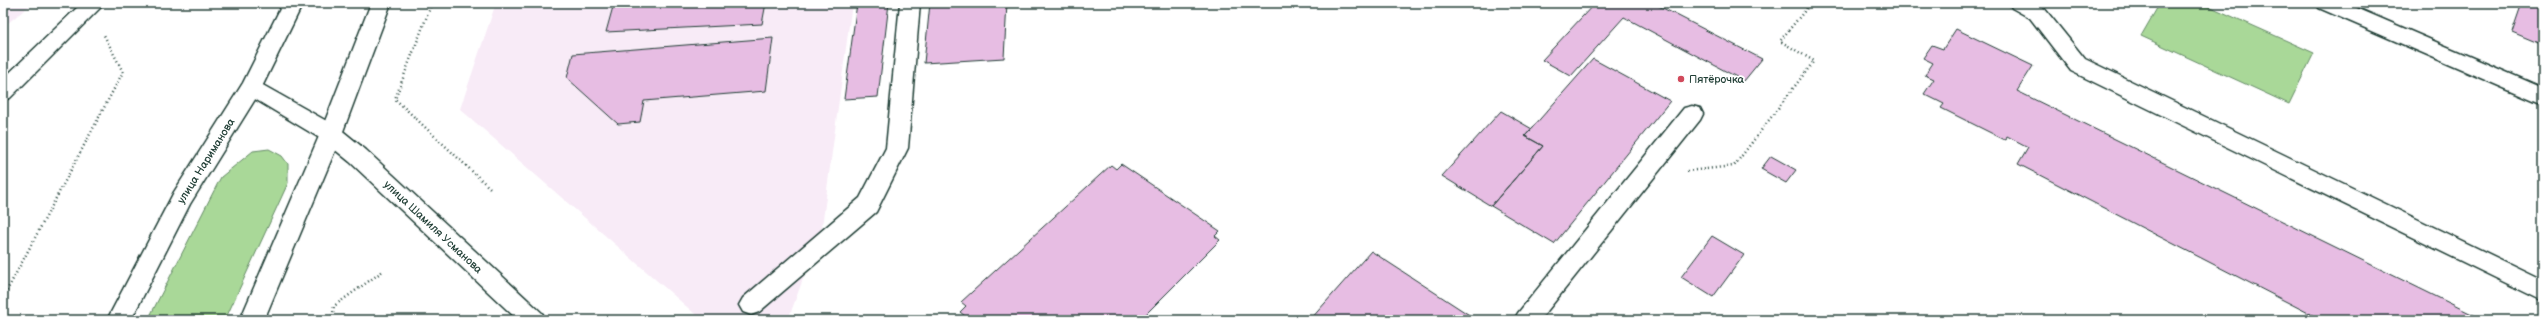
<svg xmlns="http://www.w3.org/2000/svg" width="2546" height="323" font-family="'Balsamiq Sans',sans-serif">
	<rect width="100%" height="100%" fill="#fff"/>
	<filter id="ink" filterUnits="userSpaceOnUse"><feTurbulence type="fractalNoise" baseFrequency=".025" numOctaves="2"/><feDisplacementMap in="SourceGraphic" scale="8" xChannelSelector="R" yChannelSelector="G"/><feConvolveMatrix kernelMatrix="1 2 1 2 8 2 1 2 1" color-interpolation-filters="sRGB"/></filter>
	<g filter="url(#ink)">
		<path fill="#f8ebf7" d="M3 3H33L3 27Z
			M496 3H852L822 227 788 320H702L460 109Z"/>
		<path fill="#a9d898" stroke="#648a66" d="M2160 3H2202L2314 53 2289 104 2141 36Z
			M269 149 282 156 288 164V183L225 320H148L221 177 253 151Z"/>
		<path fill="#e7bde3" stroke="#1f3d34" d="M614 3H766L762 24 606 32Z
			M857 3H889L878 97 844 99Z
			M930 3H1007L1004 58 924 63Z
			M1595 3H1653L1762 59 1744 81 1624 17 1571 76 1542 60Z
			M2522 3H2543V45L2512 32Z
			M1956 29 2033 66 2017 91 2484 320H2322L2018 164 2028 147 2007 136 2005 140 1941 108 1944 104 1924 94 1934 79 1925 75 1933 63 1923 58 1932 45 1943 49Z
			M773 38 766 91 644 101 640 122 618 124 567 78 573 54Z
			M1593 59 1670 101 1554 244 1491 206 1543 146 1525 136Z
			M1501 111 1532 129 1525 136 1543 146 1491 206 1442 176Z
			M1771 156 1796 170 1786 183 1761 169Z
			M1121 164 1220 231 1215 236 1220 240 1140 320H970L960 312 966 306 961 302 1111 165 1116 169Z
			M1712 236 1744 255 1713 297 1681 277Z
			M1371 251 1477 320H1310Z"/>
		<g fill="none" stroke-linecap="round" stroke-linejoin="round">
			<g stroke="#1f3d34" stroke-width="3">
				<path id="minor" d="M82 3H105L10 98 3 100V79Z
					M900 3H920L908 148 876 212 759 312 751 315 743 312 739 305 743 298 860 198 886 148Z
					M2009 3H2036L2044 8 2085 59 2543 280V301L2071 71 2030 18 2012 8Z
					M2316 3H2345L2543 88V105L2319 8Z
					M252 79 339 128 366 150 542 313 546 320H518L350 162 323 140 245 93 241 87 245 81Z
					M1692 106 1700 108 1703 114 1700 120 1540 320H1514L1518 313 1684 108Z"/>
			</g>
			<g stroke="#1f3d34" stroke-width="3">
				<path id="major" d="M283 3H303L259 93 190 204 131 320H107L174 192 243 83Z
					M371 3H391L342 134 264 320H240L320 134Z"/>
			</g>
			<path stroke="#1f3d34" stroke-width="2.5" stroke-dasharray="1 3" stroke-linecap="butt" d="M432 3 395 99 490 188
				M1687 171 1734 166 1814 61 1780 41 1811 3
				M3 298 123 72 104 35
				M332 320 334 306 383 271"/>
			<use href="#minor" fill="#fff" fill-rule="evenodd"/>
			<use href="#major" fill="#fff" fill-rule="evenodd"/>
		</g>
	</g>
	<circle fill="#d1495b" stroke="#fff" stroke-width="1.5" cx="1681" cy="79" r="4"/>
	<g text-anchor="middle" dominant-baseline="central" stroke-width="3.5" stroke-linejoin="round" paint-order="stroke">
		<g font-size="11" fill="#1f3d34" stroke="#fff" text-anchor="start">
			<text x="1689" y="79">Пятёрочка</text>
		</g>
		<g font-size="11" fill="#1f3d34" stroke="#fff">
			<text transform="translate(206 161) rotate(-58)">улица Нариманова</text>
			<text transform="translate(433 227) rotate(43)">улица Шамиля Усманова</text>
		</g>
	</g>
	<rect width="2546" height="323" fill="none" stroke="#fff" stroke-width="16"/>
	<rect x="8" y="8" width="2530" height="307" fill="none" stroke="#1f3d34" stroke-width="1.5" filter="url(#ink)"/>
</svg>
